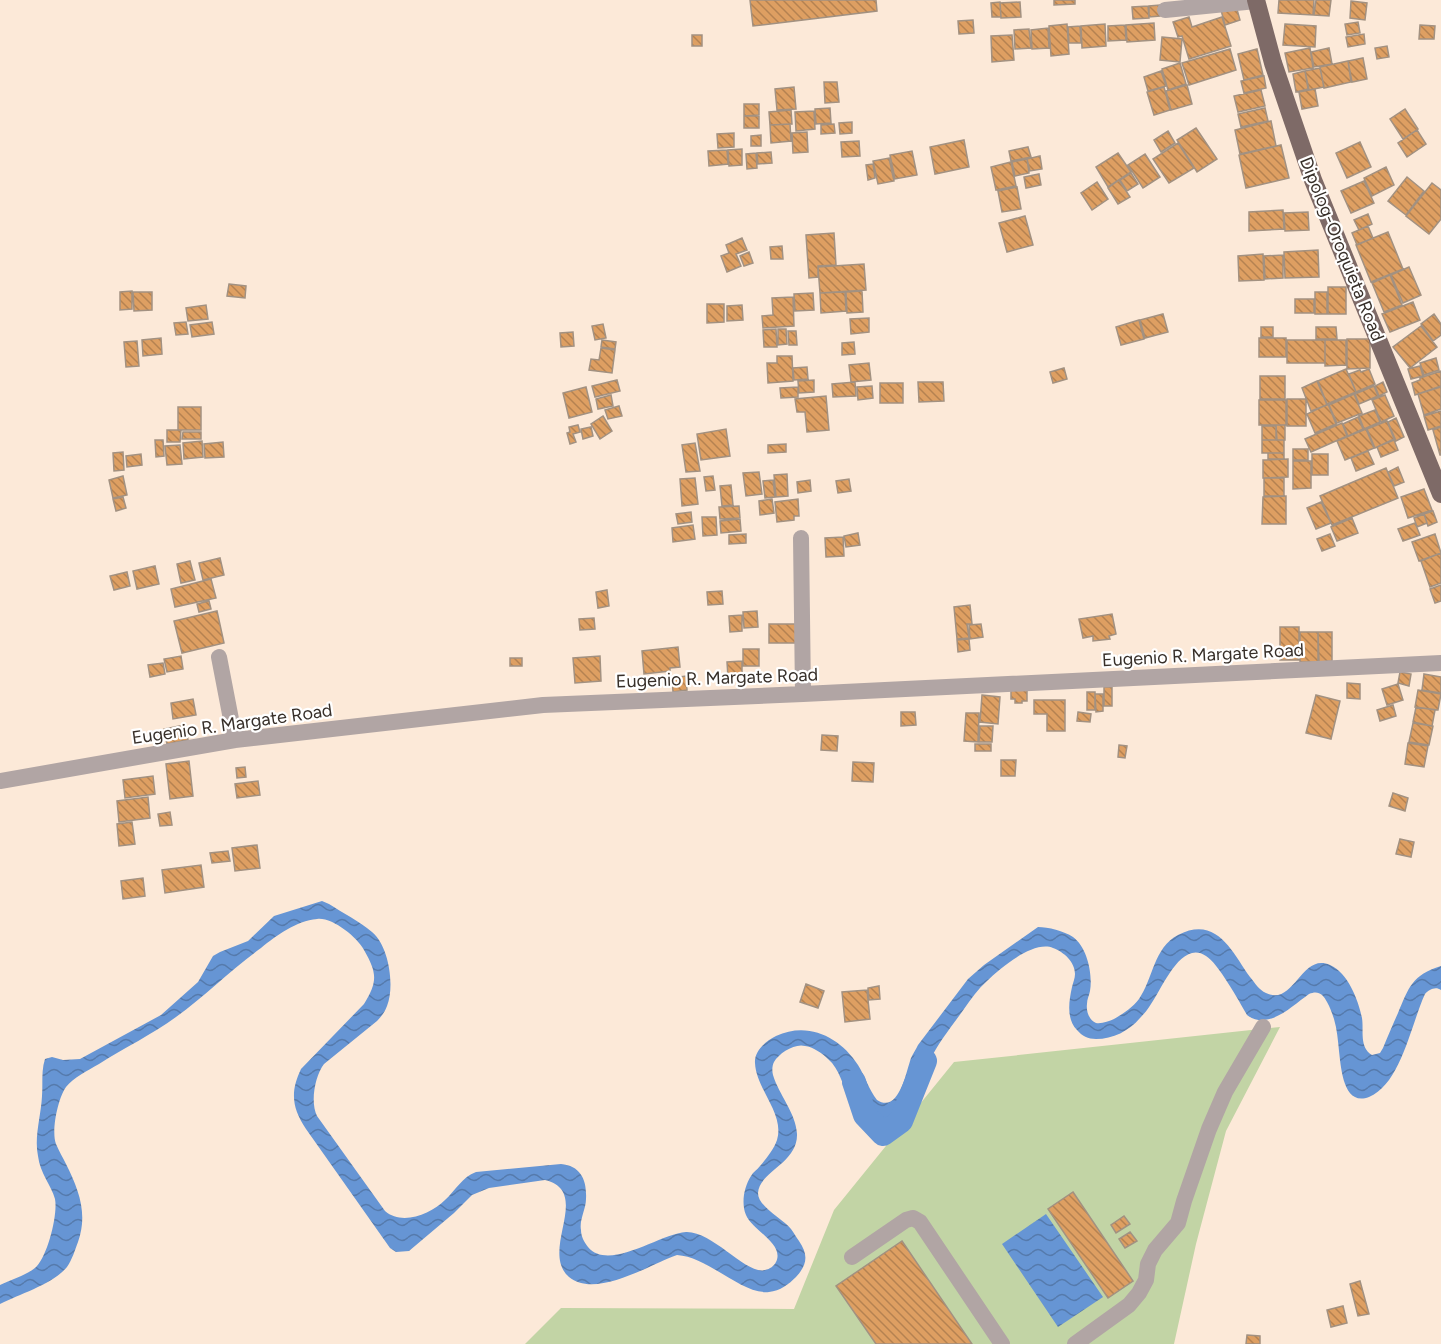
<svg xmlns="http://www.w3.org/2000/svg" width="1441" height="1344" font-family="Figtree,sans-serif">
	<defs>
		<pattern id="water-waves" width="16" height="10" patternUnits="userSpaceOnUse" patternTransform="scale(1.5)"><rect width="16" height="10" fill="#6695d4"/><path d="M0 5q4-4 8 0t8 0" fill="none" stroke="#557aac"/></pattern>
		<pattern id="building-back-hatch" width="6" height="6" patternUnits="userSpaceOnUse" patternTransform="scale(1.5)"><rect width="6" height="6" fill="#de9f62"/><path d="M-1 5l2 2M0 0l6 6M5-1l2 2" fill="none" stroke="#b58251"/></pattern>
	</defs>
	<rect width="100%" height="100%" fill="#fce9d8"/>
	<path fill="#c2d4a5" d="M1280 1027 1226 1131 1196 1244 1174 1344H525L561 1308 794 1309 834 1210 954 1062Z"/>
	<path fill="url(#water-waves)" d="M322 901 329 904C343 913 359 921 372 932 389 946 395 986 387 1006 385 1012 381 1017 377 1021L324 1064C315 1076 310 1102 317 1116L385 1211C402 1226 431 1214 445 1200 456 1190 462 1177 476 1172L561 1164C581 1166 587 1180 586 1199 586 1209 579 1220 581 1230 581 1236 584 1242 588 1247 609 1272 659 1234 686 1232 713 1231 746 1275 765 1270 770 1269 774 1266 776 1262 785 1244 752 1230 746 1215 741 1203 744 1187 751 1176 753 1172 757 1170 760 1166 766 1159 774 1149 777 1140 785 1114 756 1089 755 1063 754 1051 766 1041 776 1036 808 1021 840 1037 858 1065 865 1076 869 1090 877 1100 899 1114 906 1072 911 1058 913 1054 916 1049 918 1045L968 979 984 965 1038 927C1048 927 1064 931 1073 937 1087 947 1093 974 1090 991 1089 996 1087 999 1087 1004 1086 1011 1089 1020 1096 1023 1102 1024 1109 1021 1114 1019 1123 1014 1133 1007 1139 999 1153 979 1154 947 1178 935 1217 915 1232 952 1250 977 1255 983 1259 990 1266 993 1294 1007 1301 952 1330 965 1348 973 1358 999 1362 1018 1364 1031 1359 1047 1372 1055L1380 1053 1383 1048C1388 1036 1393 1024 1398 1013 1409 987 1412 975 1441 966V990C1435 986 1429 990 1425 994 1411 1024 1401 1084 1369 1097 1343 1107 1341 1067 1339 1051 1338 1041 1337 1029 1334 1019 1332 1013 1330 1007 1327 1002 1323 994 1318 990 1309 994 1292 1006 1268 1031 1247 1015 1239 1001 1218 963 1206 956 1181 939 1162 989 1151 1004 1148 1009 1144 1014 1140 1018 1129 1031 1113 1039 1096 1039 1088 1039 1082 1036 1077 1030 1066 1019 1069 1001 1072 987 1073 983 1075 978 1075 974 1075 962 1064 952 1053 948 1034 940 1000 968 987 981 978 989 971 999 964 1009 952 1026 938 1043 929 1062 923 1074 916 1085 908 1097 905 1102 902 1108 899 1112 895 1116 888 1120 883 1120 877 1120 872 1116 867 1113 861 1108 854 1105 850 1098 842 1086 840 1069 828 1059 822 1053 813 1047 805 1046 795 1043 779 1053 774 1062 772 1066 772 1071 773 1075 779 1095 796 1113 797 1134 798 1163 759 1172 758 1193 758 1207 783 1219 791 1229 794 1233 796 1237 799 1241 808 1254 808 1264 796 1277 789 1284 780 1291 769 1292 742 1295 709 1257 677 1255 649 1265 595 1299 569 1277 539 1251 593 1192 545 1180L489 1188 472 1195 454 1213 409 1251 396 1252 390 1248 306 1129C292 1108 290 1092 301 1069L364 1004C378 981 377 973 364 950 357 937 332 917 317 919 296 921 277 935 261 948 232 969 206 995 176 1017 153 1034 124 1048 99 1064 87 1071 74 1077 66 1087 58 1098 51 1131 56 1144 59 1151 63 1158 66 1164 79 1190 88 1214 78 1242 75 1250 72 1260 67 1267 53 1284 20 1294 0 1304V1285C12 1279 28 1275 37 1266 48 1254 58 1214 55 1199 51 1185 40 1173 38 1156 34 1137 41 1116 42 1096 43 1084 41 1071 45 1059L52 1057 63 1060 80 1059 161 1015 198 982 213 956 220 952 248 941 274 916Z
		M1046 1214 1103 1297 1058 1327 1002 1244Z"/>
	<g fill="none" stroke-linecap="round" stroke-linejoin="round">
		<path stroke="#6695d4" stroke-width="24" d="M854 1082 865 1115 883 1134 901 1121 925 1061"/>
	</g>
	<path fill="url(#building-back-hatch)" stroke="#a29181" stroke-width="1.5" d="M750 0H876L877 11 753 26Z
		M1054 0H1075V4L1054 5Z
		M1279 0H1314L1313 15 1278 13Z
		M1316 0H1331L1329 16 1314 15Z
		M1351 1 1367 3 1365 20 1350 18Z
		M1000 2 1001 17H992L991 3Z
		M1020 2 1021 17 1001 18 1000 3Z
		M1160 5V16L1149 17V6Z
		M1148 6 1149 18 1133 19 1132 7Z
		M1236 6 1240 20 1225 25 1221 10Z
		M1189 17 1192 27 1222 17 1231 46 1189 59 1182 36 1178 37 1173 22Z
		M973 20 974 33 959 34 958 21Z
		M1358 22 1360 33 1347 35 1345 24Z
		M1154 23 1155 40 1127 42 1126 25Z
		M1067 24 1069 54 1051 56 1049 26Z
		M1105 24 1106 46 1082 48 1081 26Z
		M1285 24 1316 26 1315 47 1283 45Z
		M1125 25 1126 40 1108 41V26Z
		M1420 25 1435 26 1434 39H1419Z
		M1080 26 1081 43H1069L1068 27Z
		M1048 28 1049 48 1032 49 1031 30Z
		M1029 29 1031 48 1015 49 1014 30Z
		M1364 34 1365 44 1348 47 1346 37Z
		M692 35H702V46H692Z
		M1012 35 1014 60 992 62 991 36Z
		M1162 37 1182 39 1180 62 1160 60Z
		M1387 46 1389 57 1377 59 1375 48Z
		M1310 48 1313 68 1289 72 1285 53Z
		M1329 48 1332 64 1314 67 1311 52Z
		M1230 49 1236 70 1189 85 1182 63Z
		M1257 49 1263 75 1244 80 1238 54Z
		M1363 58 1367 79 1352 82 1348 61Z
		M1348 61 1351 82 1324 88 1320 67Z
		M1180 63 1186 84 1168 90 1162 69Z
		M1320 68 1324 87 1309 90 1305 71Z
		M1161 71 1166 86 1148 91 1144 77Z
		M1305 71 1308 89 1296 92 1293 74Z
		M1264 76 1266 88 1244 93 1241 81Z
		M824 82H837L839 102 825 103Z
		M1187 85 1192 104 1171 110 1166 91Z
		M794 87 796 109 777 110 775 89Z
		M1164 87 1170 110 1154 115 1147 92Z
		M1315 89 1318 106 1302 109 1299 92Z
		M1261 90 1265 106 1238 112 1234 96Z
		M744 104H759V115L744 116Z
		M830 108 831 123 816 124 815 109Z
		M1265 108 1268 121 1241 127 1238 114Z
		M1405 109 1418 129 1403 139 1390 119Z
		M791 110 792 124 770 125 769 112Z
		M814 111 815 129 796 131 795 112Z
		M744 116H759V128H744Z
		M1271 121 1276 146 1240 154 1235 130Z
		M852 122V133L840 134 839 123Z
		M790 124 791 141 771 143 770 125Z
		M834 124 835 133 821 134V125Z
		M1196 128 1217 159 1197 172 1177 140Z
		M1417 130 1426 144 1407 157 1398 143Z
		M1168 131 1175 143 1161 152 1154 140Z
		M807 132 808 152 793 153 792 133Z
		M734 133V147L718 148 717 134Z
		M761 135V146H751V136Z
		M964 140 969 167 935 174 930 147Z
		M859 141 860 156 842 157 841 142Z
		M1360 142 1371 167 1347 178 1336 153Z
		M1178 143 1194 168 1169 183 1153 159Z
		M1281 145 1289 178 1246 188 1239 155Z
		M1028 147 1031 157 1011 161 1009 151Z
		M742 149V165L729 166 728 150Z
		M727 150 728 164 709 166 708 151Z
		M912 151 917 175 895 179 890 155Z
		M771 152 772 163 758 164 757 153Z
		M756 153 757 168 747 169 746 154Z
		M1118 153 1131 172 1108 187 1096 167Z
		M1145 154 1160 177 1143 188 1128 165Z
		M1040 156 1042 169 1030 171 1027 159Z
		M889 158 894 181 878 184 873 161Z
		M1027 159 1029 173 1015 176 1012 162Z
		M1011 162 1016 186 996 190 991 167Z
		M873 164 875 178 868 180 866 165Z
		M1386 167 1394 185 1372 196 1364 178Z
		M1131 173 1138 184 1127 191 1120 180Z
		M1039 174 1041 185 1026 188 1024 177Z
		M1407 177 1424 191 1406 215 1388 201Z
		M1119 180 1130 197 1118 204 1108 188Z
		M1364 181 1374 203 1351 213 1341 191Z
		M1097 182 1108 199 1092 210 1081 193Z
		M1432 183 1441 190V219L1429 234 1406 216Z
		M1017 187 1021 209 1002 212 998 191Z
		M1283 210 1284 229 1249 231V212Z
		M1308 212 1309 230 1285 231 1284 213Z
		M1368 214 1372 224 1359 230 1354 220Z
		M1025 216 1033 245 1007 252 999 223Z
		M1368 226 1373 238 1357 245 1352 233Z
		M1388 232 1403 269 1371 282 1356 245Z
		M834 233 836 265 818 266V277L809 278 806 235Z
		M742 238 747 250 736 254 741 266 727 272 721 256 729 253 726 245Z
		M782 246 783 259H771L770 247Z
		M1318 250 1319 277 1285 278 1284 252Z
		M749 252 753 263 744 266 740 256Z
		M1263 254 1264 280 1239 281 1238 256Z
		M1283 255V278L1265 279 1264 256Z
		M864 264 866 290 820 293 818 267Z
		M1409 267 1421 295 1403 303 1391 275Z
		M1390 275 1402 305 1384 312 1372 283Z
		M229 284 246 286 245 298 227 296Z
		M1328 287H1346V314H1328Z
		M132 291V309L120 310V292Z
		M862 291 863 312 847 313 846 292Z
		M133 292H152V310L134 311Z
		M845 292 846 311 821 313 820 293Z
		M1315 292H1327V314H1315Z
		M813 293 814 310 795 311 794 294Z
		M793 297 794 326 763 328 762 316 773 315 772 298Z
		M1295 299H1314V313H1295Z
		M1413 302 1420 320 1390 332 1382 314Z
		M707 304H724V322L707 323Z
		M206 305 208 319 188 321 186 308Z
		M742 305 743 320 727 321V306Z
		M1163 314 1168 332 1145 338 1140 320Z
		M1434 314 1441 324V335L1433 341 1421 324Z
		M869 318V332L851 334 850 319Z
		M1139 320 1144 339 1121 345 1116 327Z
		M186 322 188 334 176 335 174 323Z
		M212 322 214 334 192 337 190 325Z
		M603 324 606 338 595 340 592 326Z
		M1421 326 1437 347 1410 368 1393 347Z
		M1261 327H1273V337H1261Z
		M1316 327H1336L1337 339H1316Z
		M776 329 777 347H764L763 330Z
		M778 329H786L787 344 778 345Z
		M788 331H796L797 345H789Z
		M573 332 574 346 561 347 560 333Z
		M161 338 162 354 143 356 142 340Z
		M1259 338H1286V357H1259Z
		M1347 339H1370V368L1347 369Z
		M602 340 616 342 615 349 601 347Z
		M1287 340H1325V363H1287Z
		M1325 340H1346V365L1325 366Z
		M137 341 139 366 126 367 124 342Z
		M854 342 855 354 842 355V343Z
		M601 348 615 350 612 373 589 370 591 359 599 360Z
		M777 356H792L793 381 768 383 767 363H777Z
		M1436 358 1439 370 1424 375 1420 363Z
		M869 363 871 380 851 382 849 365Z
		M1420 366 1423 376 1411 379 1408 369Z
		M807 367 808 379 794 380 793 368Z
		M1064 368 1067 379 1053 383 1050 372Z
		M1346 369 1356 392 1327 404 1318 381Z
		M1369 369 1375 384 1356 392 1349 374 1360 370 1361 372Z
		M1441 371V386L1415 395 1412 383 1420 380V378Z
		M1260 376H1285V399H1260Z
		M617 380 620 391 595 397 592 386Z
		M814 380V392L799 393 798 381Z
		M1317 381 1327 405 1311 411 1302 388Z
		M855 382 856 396 833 397 832 384Z
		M918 382H943L944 401 919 402Z
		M1383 382 1387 392 1379 396 1375 386Z
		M880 383H903V403H880Z
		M872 386 873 398 858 400 857 387Z
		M1374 386 1378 396 1359 404 1355 394Z
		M586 387 592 412 569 418 563 393Z
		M798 387V397L781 398 780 388Z
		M1441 387V409L1424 415 1418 394Z
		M1354 394 1362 413 1337 423 1329 405Z
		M611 395 613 406 598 409 596 399Z
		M1385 395 1394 416 1381 422 1372 400Z
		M826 396 829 430 807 432 805 412H797L795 399Z
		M1287 399H1306V426H1287Z
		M1259 400H1286V425H1259Z
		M1328 404 1336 424 1315 433 1307 414Z
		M619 406 622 416 608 419 605 410Z
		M178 407H201V430H178Z
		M1375 410 1380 422 1364 429 1359 416Z
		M1441 411V426L1428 430 1424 416Z
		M603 416 612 431 600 439 591 424Z
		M1358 417 1363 429 1348 436 1343 424Z
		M1396 418 1404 437 1396 441 1388 422Z
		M1387 421 1394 439 1375 448 1367 429Z
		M1342 423 1347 436 1311 452 1305 439Z
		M578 425 580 432 573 434 576 442 570 444 567 433 570 432 569 427Z
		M1276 425H1285V440H1277Z
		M1262 426H1276V440H1262Z
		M591 427 593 436 583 439 581 429Z
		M1441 427V455H1440L1433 430Z
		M726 429 730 456 701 460 697 434Z
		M1366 429 1374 448 1345 460 1337 441Z
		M167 430H181L180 442H167Z
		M183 432H201V439H182Z
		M155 440H163L164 456 156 457Z
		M1262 440H1284V453H1262Z
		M1394 440 1398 450 1381 457 1377 447Z
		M202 441 203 457 184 459 183 443Z
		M223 442 224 457 205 458 204 444Z
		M695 443 700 471 686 472 682 445Z
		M786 444V452L768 453V445Z
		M180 445 182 464 167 465 165 446Z
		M1293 449H1308V460H1293Z
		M1368 451 1374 464 1356 471 1351 458Z
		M123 452 124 470 114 471 113 453Z
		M1268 453H1284V459H1268Z
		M141 454 142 465 127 467 126 456Z
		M1312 454H1328V475H1312Z
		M1288 459V477L1263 478V460Z
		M1293 461H1311V488L1293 489Z
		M1398 467 1404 482 1394 486 1388 472Z
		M1386 468 1398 498 1332 525 1320 496Z
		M759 472 762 494 746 496 743 473Z
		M787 474 788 496 776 497 774 475Z
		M123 476 127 495 113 498 109 480Z
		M713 476 715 490 706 491 704 477Z
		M695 478 698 504 682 506 680 479Z
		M1264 478H1284V496H1264Z
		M849 479 851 491 838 493 836 481Z
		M773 480 775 497 765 498 763 481Z
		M810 480 811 491 798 493 797 482Z
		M731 485 733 505 722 506 720 486Z
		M1424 489 1432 510 1408 518 1401 497Z
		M1286 496V524H1262L1263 497Z
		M123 497 126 508 116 511 113 499Z
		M772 499 774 513 760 515 759 501Z
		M798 499 799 516H794V520L777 522 775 502Z
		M1321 502 1331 523 1316 529 1307 508Z
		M739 506 740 518 720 519 719 507Z
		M1433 511 1437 522 1428 526 1424 514Z
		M691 512 692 522 678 524 676 514Z
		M1424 514 1427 523 1417 527 1414 518Z
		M702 517H716L717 535 703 536Z
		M1352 518 1358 533 1337 541 1331 527Z
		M740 519 741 531 721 533 720 521Z
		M1415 523 1420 535 1403 541 1398 529Z
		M693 525 695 539 673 542 672 528Z
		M858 533 860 545 846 547 844 536Z
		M746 534V543L729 544V535Z
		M1330 534 1335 546 1322 551 1317 539Z
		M1435 534 1441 553 1419 561 1412 542Z
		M843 537 844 556 826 557 825 538Z
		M1441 553V583L1430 587 1421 561Z
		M220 558 224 575 203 580 199 563Z
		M190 561 195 580 181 583 177 564Z
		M155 566 159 584 137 589 133 571Z
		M127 572 130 586 114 590 110 576Z
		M211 579 216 598 175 607 171 589Z
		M1441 585V601L1435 603 1430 589Z
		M607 590 609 606 598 608 596 592Z
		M722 591 723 604 708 605 707 592Z
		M209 601 211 609 199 612 197 604Z
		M970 605 972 624H967L969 638 957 639 954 607Z
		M217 611 224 643 182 653 174 621Z
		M757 611 758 627 744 628 743 612Z
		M1112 614 1116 634 1109 636 1110 639 1093 641V636L1083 638 1079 619Z
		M742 615V631L730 632 729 616Z
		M594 618 595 629 580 630 579 619Z
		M769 624H797V643H769Z
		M981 624 983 637 970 639 969 625Z
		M1280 627H1299V660H1280Z
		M1300 632H1318V662H1300Z
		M1318 632H1332V661L1319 662Z
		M969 639 970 650 958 652 957 640Z
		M678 647 680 667 670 668V671L644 674 642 651Z
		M743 649H759V666H743Z
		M181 656 183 669 167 672 164 659Z
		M600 656 601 681 575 683 573 658Z
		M510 658H522V666H510Z
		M742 661V676L728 677 727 662Z
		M163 663 165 674 150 677 148 665Z
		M1400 672 1411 674 1409 686 1398 683Z
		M1424 674 1441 677V693L1422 690Z
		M686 676 687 690 673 692 672 678Z
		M1347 683 1360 684V699L1347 698Z
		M1398 684 1403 700 1387 705 1382 689Z
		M1104 687H1112V706H1104Z
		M1011 690H1027V701H1022V703H1015V699H1011Z
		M1418 690 1441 694 1438 710 1415 707Z
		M1087 692H1095V710H1087Z
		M1095 694H1103V711L1096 712Z
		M982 695 1000 697 998 724 980 722Z
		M1316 695 1340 701 1331 739 1306 733Z
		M193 699 196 715 173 719 171 703Z
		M1034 700H1065V731H1047V714H1034Z
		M1393 705 1396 716 1380 721 1377 710Z
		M1416 707 1435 710 1432 726 1413 722Z
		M901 712H915L916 725 901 726Z
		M1078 712 1091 714 1090 722 1077 721Z
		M966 713H979L978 742 964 741Z
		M1413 723 1433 726 1429 745 1409 742Z
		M185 725 188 740 167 744 164 729Z
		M980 726H993L992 742H979Z
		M822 735 838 736 837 751 821 750Z
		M1408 743 1428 746 1424 767 1405 764Z
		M975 744H991V751H975Z
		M1119 745 1127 746 1125 758 1118 757Z
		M1001 760H1016L1015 776H1001Z
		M189 761 193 796 170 799 166 764Z
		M853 762 874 763 873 782 852 781Z
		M245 767 246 777 237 778 236 768Z
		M153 776 155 794 125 798 123 780Z
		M258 781 260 795 237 798 235 784Z
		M1393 793 1408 798 1405 811 1389 806Z
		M148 797 150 818 119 822 117 801Z
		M170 812 172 825 160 826 158 814Z
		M132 822 135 844 119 846 117 824Z
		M1400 839 1414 842 1411 857 1396 854Z
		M257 845 260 868 235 871 232 848Z
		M228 851 230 861 212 863 210 853Z
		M201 865 204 887 165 893 162 870Z
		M143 878 145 896 123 899 121 881Z
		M806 984 824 991 818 1008 800 1002Z
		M879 986 880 999 869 1000 868 988Z
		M867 990 870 1019 845 1022 842 992Z
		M1073 1192 1133 1281 1108 1298 1048 1209Z
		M1124 1216 1130 1224 1116 1233 1111 1225Z
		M1130 1232 1137 1241 1125 1248 1119 1239Z
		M902 1241 972 1344H876L836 1286Z
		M1360 1281 1369 1314 1358 1316 1350 1284Z
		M1343 1306 1347 1323 1331 1327 1327 1310Z
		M1247 1335 1260 1336V1344H1246Z"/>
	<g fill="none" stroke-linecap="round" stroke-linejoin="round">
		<path stroke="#b1a5a4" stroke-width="16" d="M1165 10 1256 1
			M801 538 803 694
			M219 657 235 740
			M0 781 235 740 543 705 803 694 1441 663
			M852 1257 906 1220 913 1218 920 1222 1002 1344
			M1075 1344 1129 1305 1139 1293 1146 1280 1148 1264 1155 1250 1178 1223 1184 1201 1209 1129 1225 1092 1263 1027"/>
		<path stroke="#7e6a67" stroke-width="18" d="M1256 0 1273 63 1313 180 1441 494"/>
	</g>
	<g text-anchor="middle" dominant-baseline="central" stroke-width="4.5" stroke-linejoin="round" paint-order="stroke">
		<g font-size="18" fill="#372f29" stroke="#fff">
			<text transform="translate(1342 249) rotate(68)">Dipolog-Oroquieta Road</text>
			<text transform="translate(1203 655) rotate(-3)">Eugenio R. Margate Road</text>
			<text transform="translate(717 678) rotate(-2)">Eugenio R. Margate Road</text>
			<text transform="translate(232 724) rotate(-8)">Eugenio R. Margate Road</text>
		</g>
	</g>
</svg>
